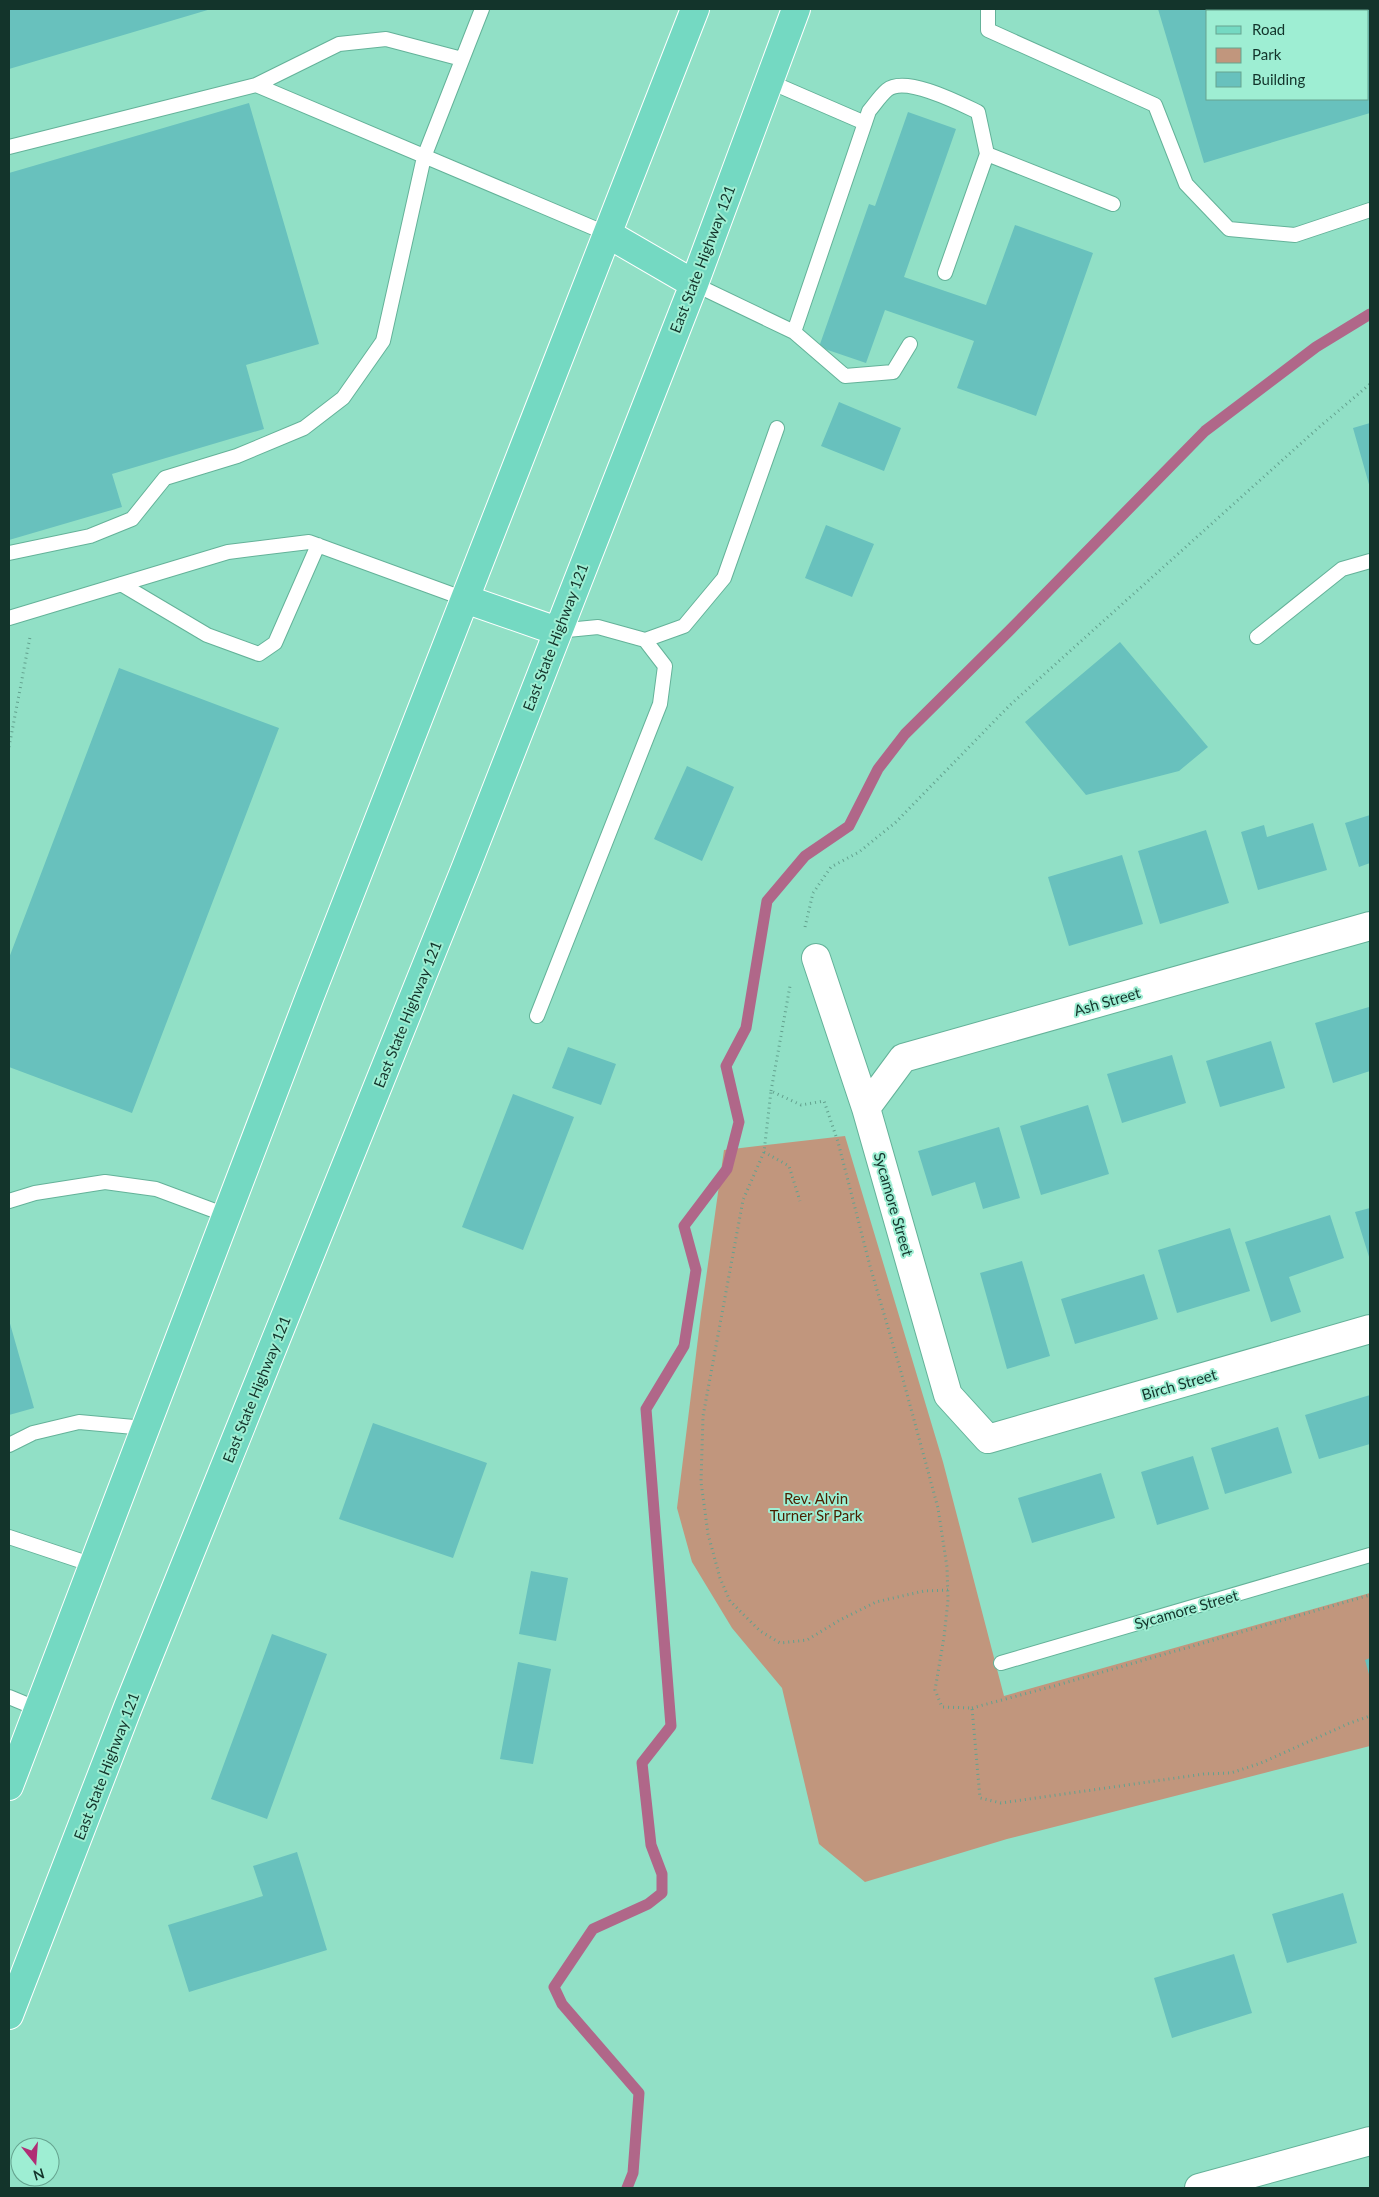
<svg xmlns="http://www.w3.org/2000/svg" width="1379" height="2197" font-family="Lato,sans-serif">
	<rect width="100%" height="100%" fill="#91e0c6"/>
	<path fill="#c1967d" d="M845 1136 943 1462 1004 1696 1370 1593V1746L1007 1839 865 1882 819 1844 782 1688 732 1628 692 1562 677 1508 701 1314 724 1150Z"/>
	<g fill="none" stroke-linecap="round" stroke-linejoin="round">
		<path stroke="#b06789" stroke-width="11" d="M627 2188 633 2173 639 2093 562 2004 554 1987 593 1929 648 1904 662 1893V1874L651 1845 642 1763 671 1726 646 1409 684 1346 696 1270 684 1226 727 1169 739 1122 726 1066 746 1028 767 901 805 856 849 826 878 769 905 734 1009 631 1205 431 1316 347 1370 314"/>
	</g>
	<path fill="#68c1bd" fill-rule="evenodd" d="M9 9H211L9 69Z
		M1158 9H1370V113L1204 163ZM1208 11H1368V99H1208Z
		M249 103 319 344 246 365 264 429 112 474 122 507 9 540V173Z
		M908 112 956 129 904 277 986 305 1015 225 1093 253 1036 416 957 388 974 341 885 310 866 363 819 347 869 204 875 206Z
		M839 402 901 428 884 471 821 446Z
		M1370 423V488L1353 428Z
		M826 525 874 544 852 597 805 578Z
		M1120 642 1208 747 1179 771 1086 795 1025 722Z
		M119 668 279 728 132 1113 9 1067V958Z
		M687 766 734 787 702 861 654 839Z
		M1370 815V863L1359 867 1345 823Z
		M1313 823 1327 870 1258 890 1241 832 1264 825 1267 837Z
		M1206 830 1229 903 1160 924 1138 851Z
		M1122 855 1143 924 1069 946 1048 877Z
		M1369 1007 1370 1071 1333 1083 1315 1023Z
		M1271 1041 1285 1088 1220 1107 1206 1061Z
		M568 1047 616 1064 601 1105 552 1088Z
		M1172 1055 1186 1103 1122 1123 1107 1074Z
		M513 1094 574 1117 523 1250 462 1227Z
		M1088 1105 1109 1174 1041 1195 1020 1126Z
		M999 1127 1020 1198 983 1209 975 1182 932 1196 918 1151Z
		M1370 1208V1260L1355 1212Z
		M1330 1215 1344 1258 1289 1277 1301 1312 1271 1322 1245 1242Z
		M1230 1228 1250 1291 1177 1313 1158 1250Z
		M1022 1261 1050 1356 1007 1369 980 1273Z
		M1144 1274 1158 1319 1075 1344 1061 1299Z
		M9 1320 34 1408 9 1415Z
		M1370 1395V1444L1319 1459 1305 1415Z
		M373 1423 487 1463 453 1558 339 1519Z
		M1278 1427 1292 1473 1225 1494 1211 1448Z
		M1193 1456 1209 1509 1157 1525 1141 1472Z
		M1101 1473 1115 1518 1032 1543 1018 1498Z
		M531 1571 568 1578 556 1641 519 1634Z
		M272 1634 327 1654 267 1819 211 1799Z
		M1370 1658V1678L1365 1660Z
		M518 1662 551 1669 533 1764 500 1759Z
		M297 1852 327 1950 189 1992 168 1925 263 1896 253 1866Z
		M1343 1893 1357 1943 1287 1963 1272 1914Z
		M1234 1954 1252 2013 1172 2038 1154 1978Z"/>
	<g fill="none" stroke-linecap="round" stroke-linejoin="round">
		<g stroke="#64b299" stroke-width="16">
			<path id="service" d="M988 9V30L1155 105 1186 184 1229 229 1295 235 1370 210
				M768 81 865 123
				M256 85 339 44 386 39 462 59
				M9 147 256 85 608 234
				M987 154 1113 204
				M694 284 794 332 845 376 893 372 910 344
				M794 332 869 111C875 104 880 96 887 90 905 75 959 103 978 112L987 154 945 273
				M9 553 90 536 132 519 165 478 237 456 304 428 343 398 383 341 424 157 482 9
				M121 584 207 635 259 654 275 643 318 545
				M9 618 228 552 309 542 465 599
				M1257 637 1342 569 1370 561
				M645 640 684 626 724 578 777 428
				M537 1016 660 704 665 666 645 640 598 627 557 631
				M9 1201 35 1193 105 1182 156 1189 226 1215
				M9 1445 33 1433 79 1422 145 1428
				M9 1537 93 1565
				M1001 1663 1370 1555
				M9 1697 38 1709"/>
		</g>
		<g stroke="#64b299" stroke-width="30">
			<path id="minor" d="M816 958 866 1108 948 1395 988 1439 1370 1329
				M866 1108 903 1058 1370 926
				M1199 2188 1370 2141"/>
		</g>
		<g stroke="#fff" stroke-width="30">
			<path id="primary" d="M608 234 694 284
				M465 599 557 631
				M9 1786 310 996 695 9
				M9 2015 128 1707 466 867 694 284 796 9"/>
		</g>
		<path stroke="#63a18e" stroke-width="3" stroke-dasharray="1 4" stroke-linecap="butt" d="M9 747 30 637
			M805 927 813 893 831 867 859 852 896 822 1010 705 1317 429 1370 384
			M771 1091 790 986
			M764 1152 789 1166 800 1201
			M948 1590 924 1591 876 1602 840 1620 807 1640 780 1643 760 1631 730 1601 720 1578 708 1534 701 1482 703 1416 743 1200 764 1152 771 1091 801 1105 824 1101 838 1142 870 1266 901 1372 938 1508 947 1567 948 1600 944 1637 935 1690 942 1707 972 1708 980 1798 1001 1803 1204 1774 1231 1773 1261 1763 1350 1723 1370 1716
			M972 1708 1054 1686 1370 1595"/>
		<use href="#service" stroke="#fff" stroke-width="14"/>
		<use href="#minor" stroke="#fff" stroke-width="28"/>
		<use href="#primary" stroke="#74d9c2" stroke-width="28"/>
	</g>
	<g text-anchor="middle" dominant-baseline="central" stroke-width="4" stroke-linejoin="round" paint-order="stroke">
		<g font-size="15" fill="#13342b" stroke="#9eeed3">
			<text transform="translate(702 259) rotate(-69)">East State Highway 121</text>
			<text transform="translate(555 637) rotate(-69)">East State Highway 121</text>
			<text transform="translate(1107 1001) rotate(-16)">Ash Street</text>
			<text transform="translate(407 1014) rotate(-68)">East State Highway 121</text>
			<text transform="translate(894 1204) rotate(74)">Sycamore Street</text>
			<text transform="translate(1179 1384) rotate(-16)">Birch Street</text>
			<text transform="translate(256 1389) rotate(-68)">East State Highway 121</text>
			<text transform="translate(1186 1609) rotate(-16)">Sycamore Street</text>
			<text transform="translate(106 1766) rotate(-69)">East State Highway 121</text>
		</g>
		<g font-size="15" fill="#4b1f00" stroke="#9eeed3">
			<text x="816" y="1498">Rev. Alvin<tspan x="816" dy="17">Turner Sr Park</tspan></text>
		</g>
	</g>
	<rect width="1379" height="2197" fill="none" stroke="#13342b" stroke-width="20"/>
	<rect x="1206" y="10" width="162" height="90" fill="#9eeed3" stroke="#66a490"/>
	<rect x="1216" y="26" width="25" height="8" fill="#74d9c2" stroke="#66a490"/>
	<text x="1252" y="35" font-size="15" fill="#13342b">Road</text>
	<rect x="1216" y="48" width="25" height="15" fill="#c1967d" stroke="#66a490"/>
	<text x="1252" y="60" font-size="15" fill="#13342b">Park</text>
	<rect x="1216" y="72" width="25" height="15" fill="#68c1bd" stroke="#66a490"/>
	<text x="1252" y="85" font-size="15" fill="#13342b">Building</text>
	<g transform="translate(35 2162) rotate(163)"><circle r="24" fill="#9eeed3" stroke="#66a490"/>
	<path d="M0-4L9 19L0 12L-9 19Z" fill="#b02d75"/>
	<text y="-8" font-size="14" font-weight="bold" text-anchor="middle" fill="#13342b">N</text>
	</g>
</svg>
